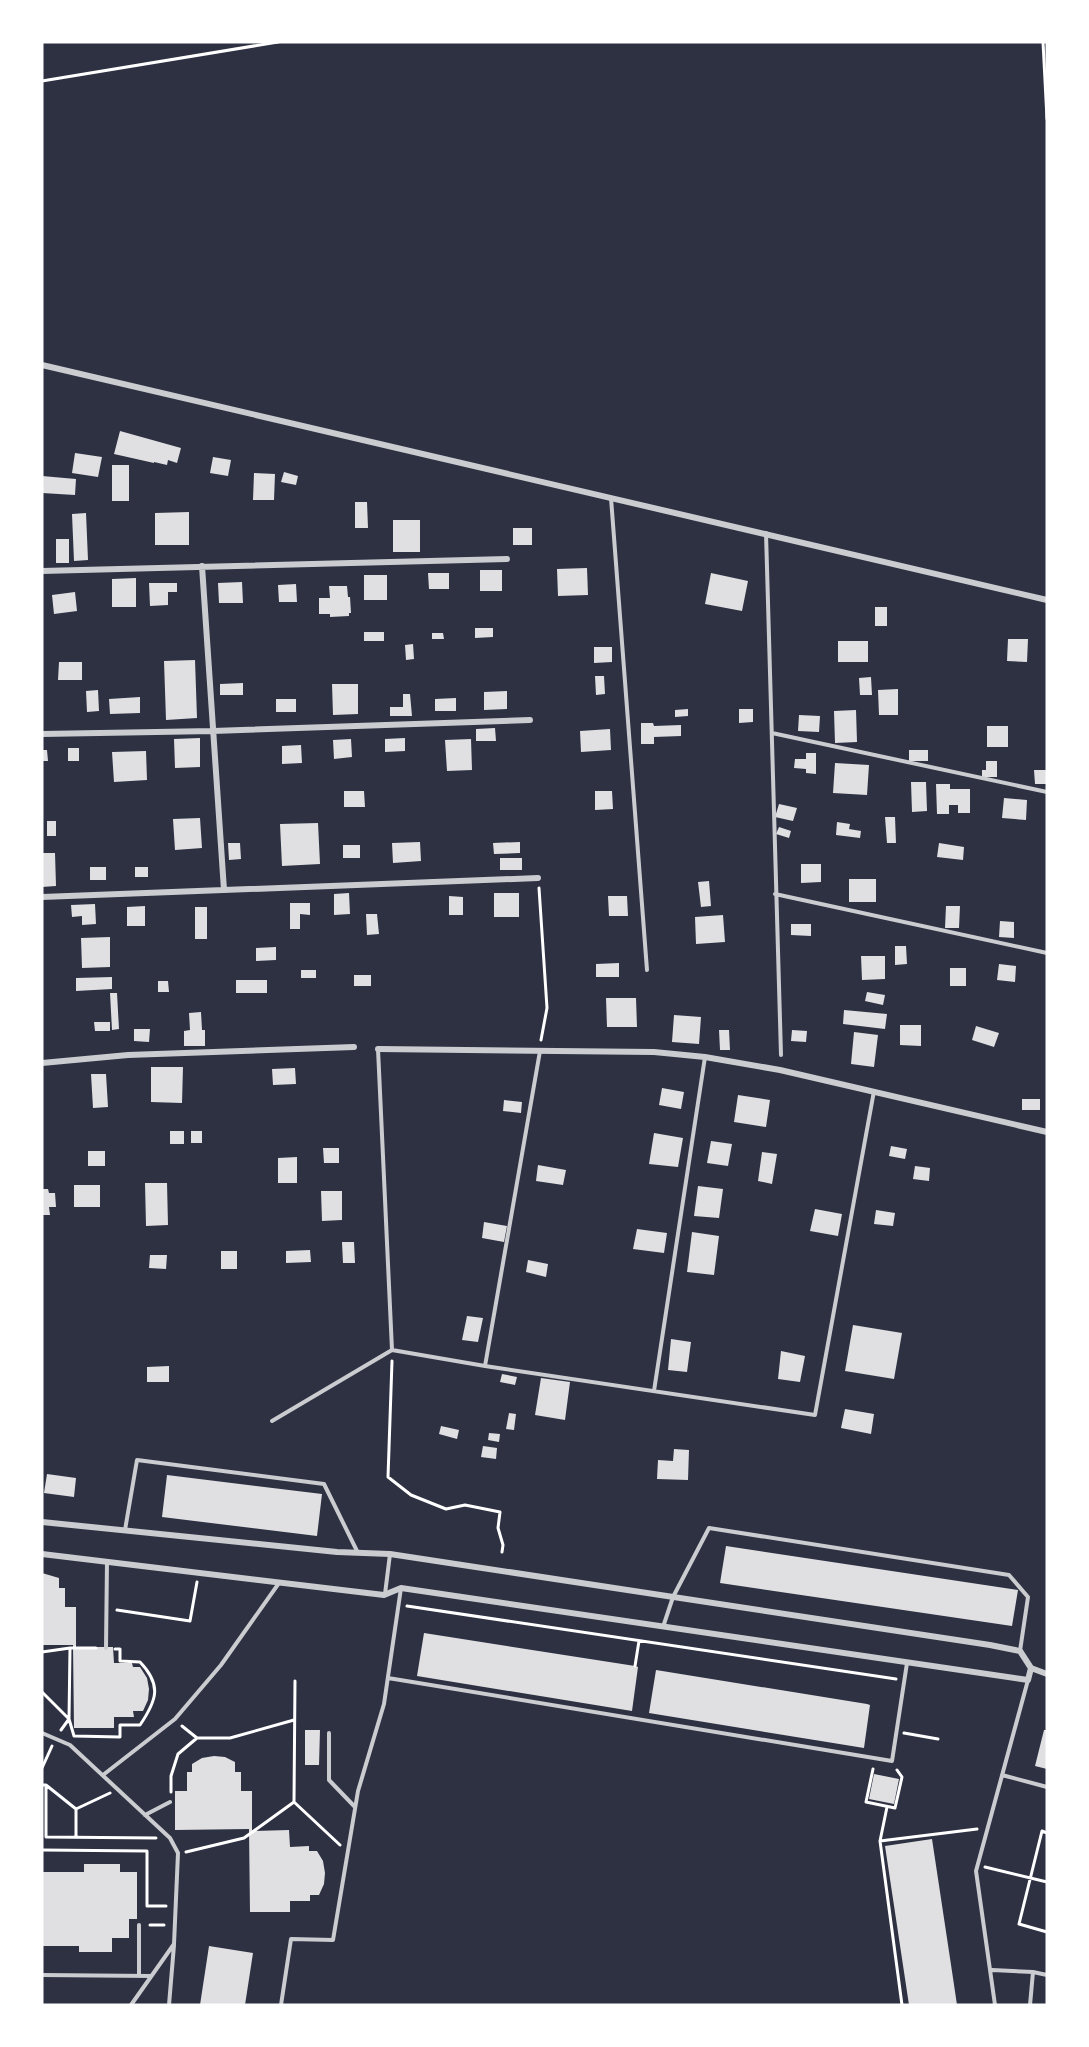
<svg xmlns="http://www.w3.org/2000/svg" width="1089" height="2047" font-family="Ubuntu,sans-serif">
	<rect width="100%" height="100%" fill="#2d3142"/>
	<path fill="#e0e0e3" d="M120 431 181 448 177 463 168 460 167 465 154 462V463L114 454Z
		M75 453 102 457 98 477 72 473Z
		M213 457 231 460 228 476 210 473Z
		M112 465H129V501H112Z
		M284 472 298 476 296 485 281 482Z
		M254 473 275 474 274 500H253Z
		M42 476 76 479 75 495 42 493Z
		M355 502H367L368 528H355Z
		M189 512V545H155V513Z
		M86 513 88 560 74 561 72 514Z
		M393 520H420V552H393Z
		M513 528H532V545H513Z
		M56 539H69V563H56Z
		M587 568 588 595 558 596 557 569Z
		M480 570H502V591H480Z
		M428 573H449V589H429Z
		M711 573 748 581 742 611 705 604Z
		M364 575H387V600H364Z
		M136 578V607H112V579Z
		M242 582 243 603H219L218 583Z
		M149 583H177V592H168V605L150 606Z
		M296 584 297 602H279L278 585Z
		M329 586H347L348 597H350L351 613H349V616L330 617V614H319V598H330Z
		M75 592 77 611 54 614 52 595Z
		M875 607H887V626H875Z
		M475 628H493V637L475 638Z
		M364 632H384V641H364Z
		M432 633H443L444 639H432Z
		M1008 639H1028L1027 662 1007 661Z
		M838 641H868V662H838Z
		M413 644 414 659 406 660 405 645Z
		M594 647H612V662L594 663Z
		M195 660 197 718 166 720 164 661Z
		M59 662H82V680H58Z
		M595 676H604L605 694 596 695Z
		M871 677 872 695H860L859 678Z
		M243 683V695H220V684Z
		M332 684H358V714L333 715Z
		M898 689V715H879L878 690Z
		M98 690 99 711 87 712 86 691Z
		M507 691V709L484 710V692Z
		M403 694H410L412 716H390V707H403Z
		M140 697V713L110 714 109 699Z
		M456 698V711H435V699Z
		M276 699H296V712H276Z
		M688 709V716L675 717V710Z
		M739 709H753V722L739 723Z
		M856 710 857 742 835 743 834 711Z
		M799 715 820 716 819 732 798 731Z
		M641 723H653L654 726 681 725V736L654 737V744H641Z
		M987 726H1008V747H987Z
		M495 728 496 741H476V729Z
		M610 729 611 750 581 752 580 731Z
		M200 738V767L175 768 174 739Z
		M405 738V751L385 752V739Z
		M351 739 352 757 334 759 333 740Z
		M471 739 472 770 447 771 445 740Z
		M301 745 302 763 282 764V746Z
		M68 748H79V761H68Z
		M42 750H47L48 761H42Z
		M909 750H928V761H909Z
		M146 751 147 780 114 782 112 752Z
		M806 753H816V774L806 773V769L794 768 795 759H806Z
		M986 761H997V777H982V770H986Z
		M835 763 869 765 867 795 833 793Z
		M1034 770H1047V784H1035Z
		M911 782H926L927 811 912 812Z
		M936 784H950V789H970V813H958V805H949V814H937Z
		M344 791H364L365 807H344Z
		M595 791H612L613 809 595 810Z
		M1004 798 1027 800 1026 820 1002 818Z
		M779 804 797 808 793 821 775 817Z
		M885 817H895L896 843H887Z
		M200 818 202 848 175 850 173 819Z
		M47 821H56V836H47Z
		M837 822 850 824 849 829 861 831 860 838 836 835Z
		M318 823 320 864 282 866 280 824Z
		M779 827 791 831 789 838 776 834Z
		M420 842 421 861 393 863 392 843Z
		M520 842V853L494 854 493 843Z
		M228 843H240L241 859 229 860Z
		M939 843 964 847 963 860 937 857Z
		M343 845H360V858H343Z
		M42 853H55L56 886 42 887Z
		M500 858H522V870H500Z
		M801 864H821V882L801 883Z
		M90 867H106V880H90Z
		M135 867H148V877H135Z
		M849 879H876V902H849Z
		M709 881 711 906 701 907 698 882Z
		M349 893 350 914 334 915V894Z
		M494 893H519V917H494Z
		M449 896 463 897V915H449Z
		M608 896H627L628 916H609Z
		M290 903H310V915L300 914V929H290Z
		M95 904 96 924 82 925V916L72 917 71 905Z
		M145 906V926H127V907Z
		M946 906H960L959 928H945Z
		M195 907H207V939H195Z
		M366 914H377L379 934 367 935Z
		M723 915 725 942 696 944 695 917Z
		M1000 921 1014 922V938L999 937Z
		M791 924H811V936L791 935Z
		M110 937V967L82 968 81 938Z
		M895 946H906L907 964 895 965Z
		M276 947V960L256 961V948Z
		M861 956H885V979L862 980Z
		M619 963V977H596V964Z
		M999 964 1016 966 1015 982 997 980Z
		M950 968H966V986H950Z
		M301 970H316V978H301Z
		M354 975H371V986H354Z
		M112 977V989L76 991V978Z
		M236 980H267V993H236Z
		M158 981H168L169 992H158Z
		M867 992 885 995 883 1005 865 1001Z
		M110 993H117L119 1029 112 1030Z
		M606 998H636L637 1027H607Z
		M844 1010 887 1014 885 1029 843 1024Z
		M201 1012 202 1030H205V1046H184V1031L190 1030 189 1013Z
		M674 1015 701 1017 699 1044 672 1042Z
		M94 1022H110V1031H95Z
		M900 1025H921V1046L900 1045Z
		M976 1026 999 1033 994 1047 972 1040Z
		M134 1029H150L149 1042 134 1041Z
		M719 1030H729L730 1050H720Z
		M792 1030 807 1031 806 1042 791 1041Z
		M854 1032 878 1035 874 1067 851 1064Z
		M151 1067H183L182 1103 151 1102Z
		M295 1068 296 1084 273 1085 272 1069Z
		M91 1074H106L108 1107 93 1108Z
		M662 1088 684 1092 681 1109 659 1105Z
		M738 1095 770 1100 766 1127 734 1122Z
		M1022 1099H1040V1110H1022Z
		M504 1100 522 1102 521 1113 503 1111Z
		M170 1131H184V1144H170Z
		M191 1131H202V1143H191Z
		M654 1133 683 1138 678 1167 649 1164Z
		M711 1141 732 1144 728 1166 707 1163Z
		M891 1146 907 1149 905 1159 889 1156Z
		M323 1148H339V1163H324Z
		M88 1151H105V1166H88Z
		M762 1152 777 1154 772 1184 758 1181Z
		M297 1157V1183H278V1158Z
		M538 1165 566 1170 563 1185 536 1181Z
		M915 1166 930 1168 929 1181 913 1179Z
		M145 1183H167L168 1225 146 1226Z
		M74 1185H100V1207H74Z
		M698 1186 723 1189 719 1218 694 1216Z
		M42 1189H48L49 1193H55L56 1207H49L50 1215H42Z
		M321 1191H342V1220L322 1221Z
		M815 1209 842 1214 838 1236 810 1231Z
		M876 1210 895 1213 893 1226 874 1224Z
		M484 1222 507 1226 504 1242 482 1238Z
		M637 1229 667 1233 664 1253 633 1249Z
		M692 1232 719 1236 714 1275 687 1272Z
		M342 1242H354L355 1263H343Z
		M310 1250 311 1262 286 1263V1251Z
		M221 1251H237V1269H221Z
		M150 1255H167L166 1269 149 1268Z
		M528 1260 548 1264 546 1277 526 1272Z
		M467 1316 483 1318 478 1342 462 1340Z
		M853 1325 902 1333 894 1379 845 1371Z
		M671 1339 691 1342 687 1372 668 1370Z
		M781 1351 805 1356 800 1382 778 1379Z
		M169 1366V1382H147V1367Z
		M502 1374 517 1377 515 1385 500 1382Z
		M541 1378 570 1382 565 1420 535 1415Z
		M845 1409 874 1414 871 1434 841 1428Z
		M509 1413 516 1414 514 1430 506 1429Z
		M441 1426 459 1430 457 1439 439 1434Z
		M489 1433 500 1434 499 1442 488 1440Z
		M483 1446 497 1448 496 1459 481 1457Z
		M674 1449 689 1450 688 1480 657 1479 658 1460 673 1461Z
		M47 1474 76 1478 74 1497 44 1493Z
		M167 1475 322 1494 317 1536 162 1517Z
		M726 1546 1018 1590 1012 1626 720 1583Z
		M42 1573 59 1578V1588H65V1607H76V1647H113L114 1663H132L133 1667H140L147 1678 149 1689 148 1700 143 1711H133L134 1717H114V1728H74L73 1645H42Z
		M424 1633 635 1666 638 1667 632 1711 417 1676Z
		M656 1670 867 1704 870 1705 864 1748 649 1713Z
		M305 1730H320L319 1765H305Z
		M1044 1730H1047V1769L1035 1766Z
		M214 1756 225 1757 235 1762V1772H241V1791H252V1831L289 1830 290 1847 309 1846V1851H317L323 1861 325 1873 324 1884 319 1895H310V1901H290V1912H250L249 1829 175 1830V1791H187V1772H192V1764L202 1758Z
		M874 1774 899 1779 894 1804 869 1799Z
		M932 1839 953 1978 957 2005H909L885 1846Z
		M84 1864H120V1872H137V1919H129V1938H112V1952H79V1946H42V1872H84Z
		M209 1946 253 1953 245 2005H200Z"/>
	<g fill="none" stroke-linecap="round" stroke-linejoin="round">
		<path stroke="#fff" stroke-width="3" d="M1043 42 1047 119
			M42 81 278 42
			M539 888 547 1008 541 1040
			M392 1361 388 1477 411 1495 446 1509 465 1505 500 1512 498 1528 503 1545 502 1552
			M407 1606 896 1679
			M117 1610 190 1621 197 1582
			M70 1648 69 1719 74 1736 120 1737V1725H140C157 1700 162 1685 140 1662L120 1661V1649H115
			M42 1652 70 1648H96
			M635 1666 639 1641
			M295 1681 294 1802 340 1845
			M42 1692 69 1719 61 1730
			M182 1726 197 1738
			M904 1733 938 1739
			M42 1768 52 1746
			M873 1769 866 1802 895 1808 902 1777 897 1770
			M42 1785H46V1837L156 1838
			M46 1785 76 1809 110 1793
			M171 1792V1776L178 1754 197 1738H230L294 1720
			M1047 1833 1042 1831 1019 1924 1047 1932
			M76 1837V1809
			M880 1841 887 1807
			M42 1850 147 1851V1906H166
			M186 1852 244 1838 294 1802
			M985 1867 1047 1882
			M150 1925H164
			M902 2005 880 1841 977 1829"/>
		<path stroke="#caccd0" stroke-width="4" d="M611 498 647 970
			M766 533 781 1055
			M772 733 1047 792
			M775 894 1047 953
			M378 1049 392 1350
			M485 1366 540 1051
			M654 1391 705 1057
			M272 1421 392 1350 485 1366 815 1415 874 1091
			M125 1530 137 1460 324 1484 358 1553
			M385 1594 390 1554
			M663 1627 673 1597 709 1528 1009 1575 1028 1597 1020 1651
			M106 1648 107 1562
			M388 1678 892 1761 907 1663
			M42 1733 70 1745 170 1838 178 1853 174 1944 131 2005
			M329 1733V1780L355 1807
			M103 1775 175 1719 221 1665 279 1583
			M1002 1775 1047 1787
			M145 1815 170 1802
			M139 1925V1976
			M992 1970 1033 1972 1047 1975
			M42 1975 151 1976
			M169 2005 174 1945
			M281 2005 291 1939 333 1940 358 1791 384 1704 401 1588
			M995 2005 976 1871 1028 1680
			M1030 2005 1033 1972"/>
		<path stroke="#caccd0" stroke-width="6" d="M42 365 1047 600
			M202 566 224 890
			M42 571 507 559
			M42 734 213 731 530 720
			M42 897 538 878
			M378 1049 654 1052 705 1057 780 1070 1047 1132
			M42 1063 128 1055 354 1047
			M42 1522 337 1552 390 1554 990 1645 1020 1651 1031 1668 1047 1674
			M42 1554 384 1595 401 1588 1028 1680 1031 1668"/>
	</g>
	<rect width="1089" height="2047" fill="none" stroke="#ffffff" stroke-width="87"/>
</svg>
